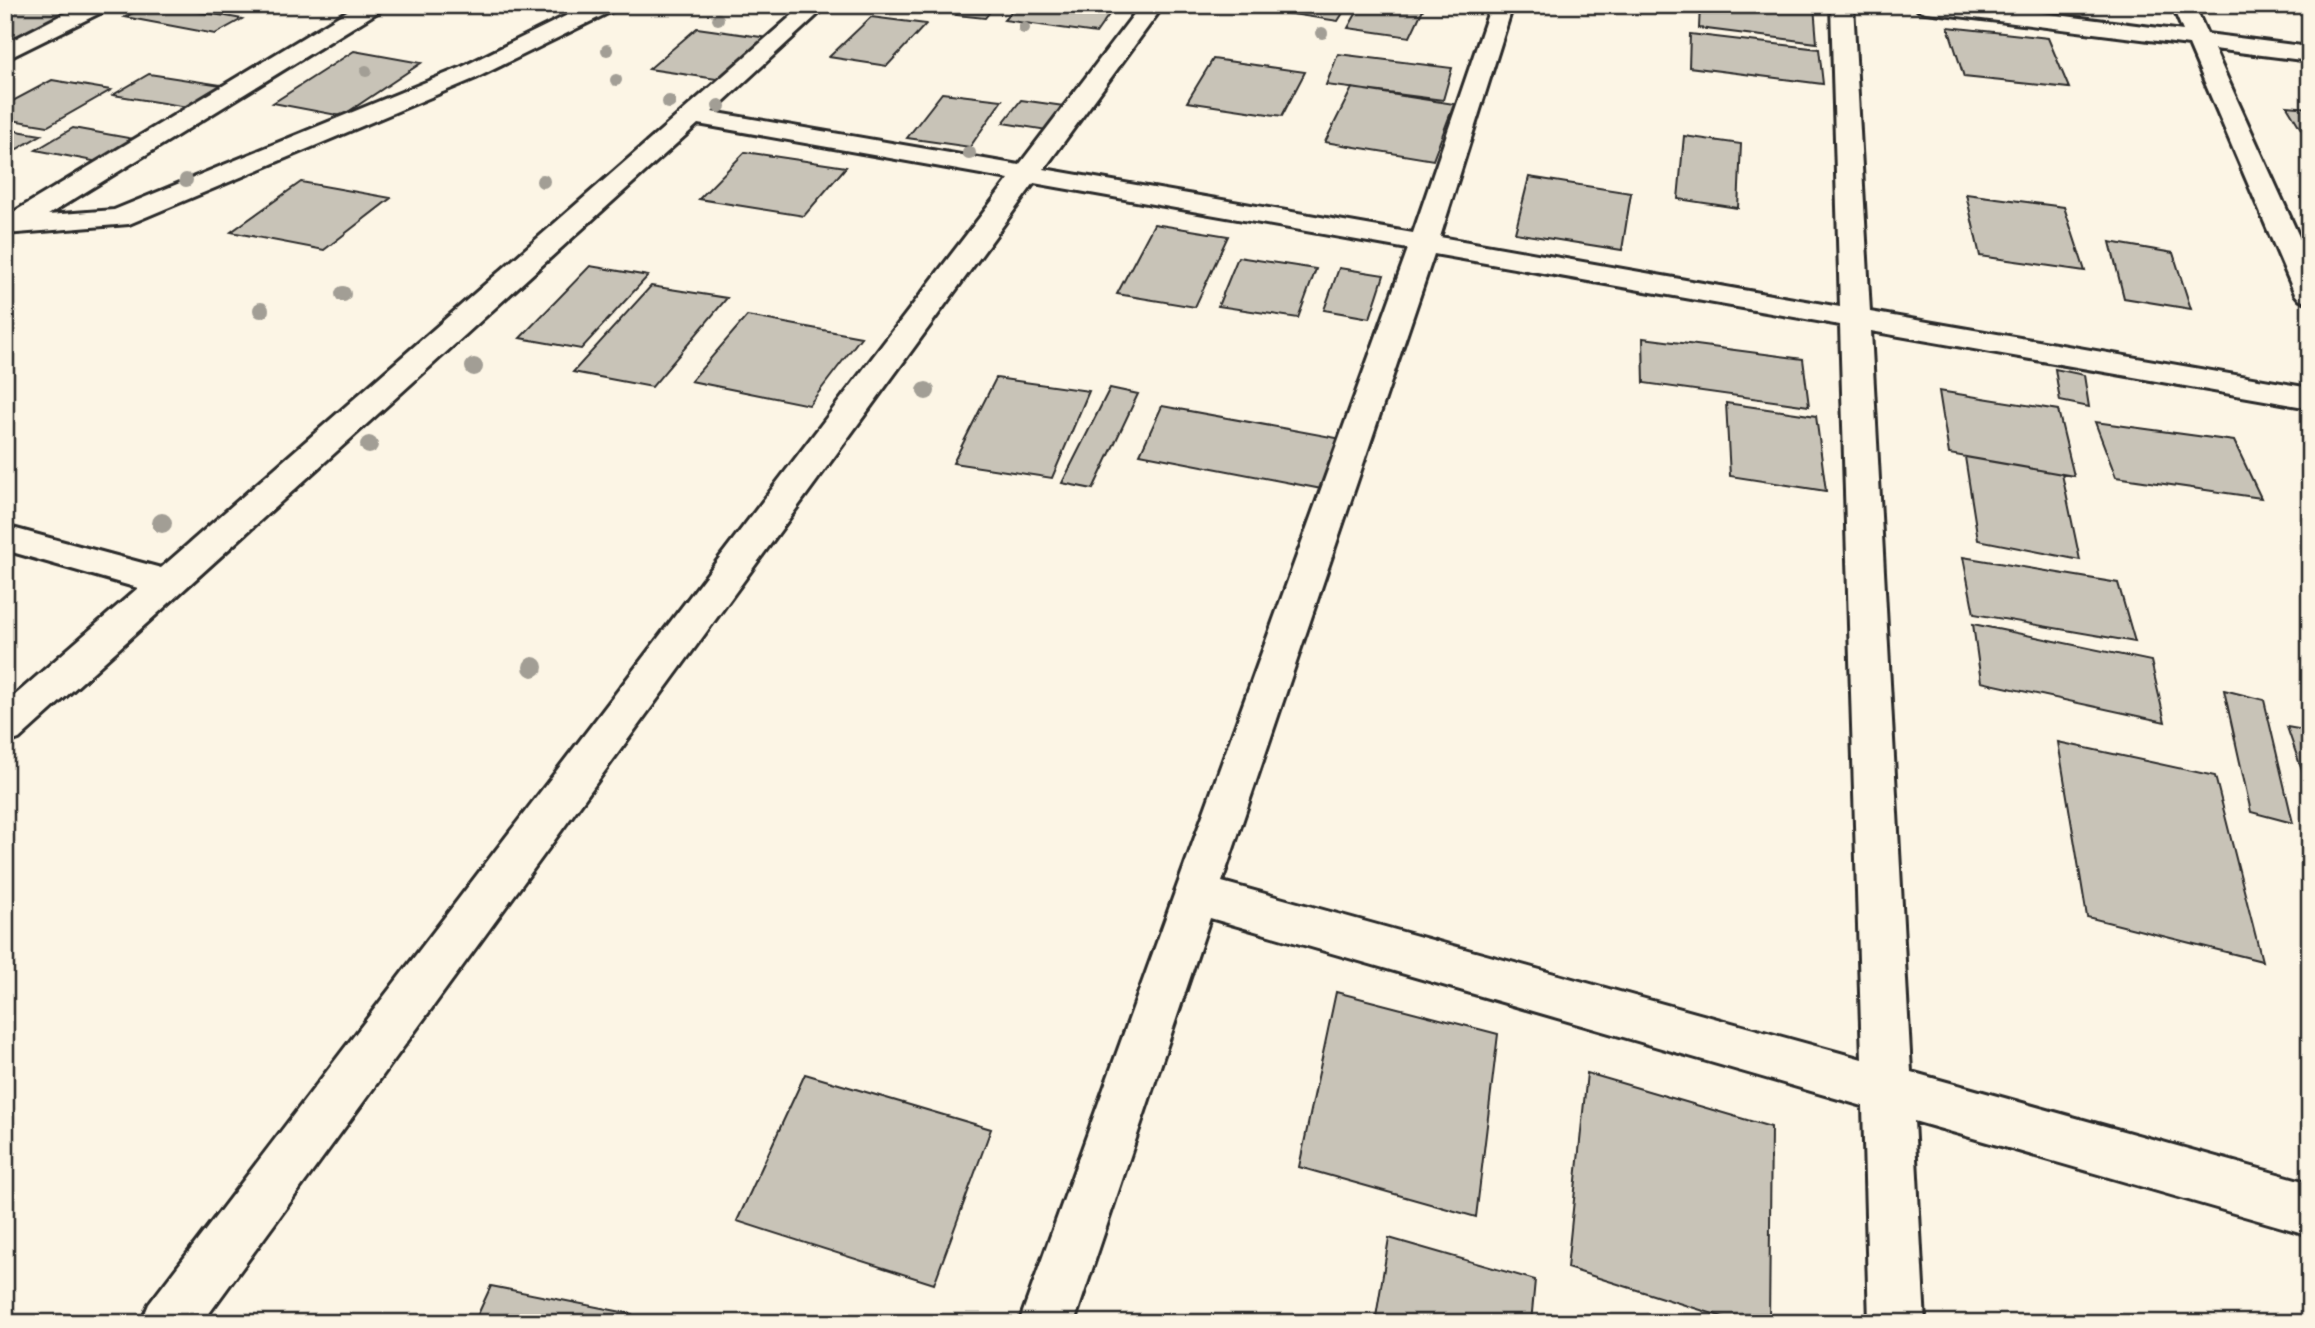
<svg xmlns="http://www.w3.org/2000/svg" width="2315" height="1328" font-family="Delius,sans-serif">
	<rect width="100%" height="100%" fill="#fcf5e5"/>
	<filter id="ink" filterUnits="userSpaceOnUse"><feTurbulence type="fractalNoise" baseFrequency=".0143" numOctaves="2"/><feDisplacementMap in="SourceGraphic" scale="14" xChannelSelector="R" yChannelSelector="G"/><feConvolveMatrix kernelMatrix="1 2 1 2 8 2 1 2 1" color-interpolation-filters="sRGB"/></filter>
	<g filter="url(#ink)">
		<path fill="#c8c3b7" stroke="#2b2b2b" stroke-width="2" d="M5 5H80L10 42 5 41Z
			M148 5H165L242 19 215 34 125 17Z
			M175 5H244L225 16 170 8Z
			M1017 5H1106L1115 6 1096 33 1004 20Z
			M1254 5H1348L1338 21 1252 8Z
			M1361 5H1425L1410 37 1348 28Z
			M1700 5 1814 6 1817 43 1699 28Z
			M963 6 992 9 985 18 956 15Z
			M871 17 926 24 887 66 829 57Z
			M1948 27 2048 38 2069 88 1964 77Z
			M697 28 768 38 723 80 649 69Z
			M1690 34 1819 49 1823 84 1689 67Z
			M354 51 421 63 342 116 273 103Z
			M1338 54 1452 68 1443 100 1326 85Z
			M1213 59 1305 72 1282 116 1187 102Z
			M149 74 228 86 194 108 113 95Z
			M52 80 111 90 48 126 5 119V105Z
			M1352 88 1454 104 1433 160 1325 142Z
			M942 93 1002 100 970 147 907 138Z
			M1021 100 1071 107 1053 131 1003 123Z
			M2287 106 2310 108V144Z
			M73 128 134 139 98 162 36 150Z
			M5 129 41 135 5 156Z
			M1684 136 1741 144 1738 208 1678 199Z
			M745 152 846 167 804 216 699 199Z
			M1529 177 1631 193 1622 250 1515 233Z
			M301 182 391 198 324 250 231 232Z
			M1966 194 2064 207 2085 271 1980 256Z
			M1154 224 1228 236 1195 307 1117 294Z
			M2110 242 2173 253 2191 309 2124 298Z
			M1238 257 1316 269 1298 318 1218 306Z
			M590 266 648 276 581 349 520 338Z
			M1339 268 1384 275 1370 318 1324 310Z
			M651 286 727 298 652 387 573 372Z
			M747 316 861 337 809 405 691 381Z
			M1643 338 1803 359 1809 406 1644 383Z
			M2055 369 2084 375 2089 407 2060 401Z
			M996 378 1089 391 1052 478 953 463Z
			M1110 388 1138 394 1093 489 1062 483Z
			M1939 391 2058 410 2074 476 1949 454Z
			M1726 403 1816 416 1826 491 1730 476Z
			M1162 406 1342 439 1327 490 1140 454Z
			M2095 422 2234 441 2261 498 2116 477Z
			M1965 457 2062 474 2080 560 1978 540Z
			M1963 557 2118 583 2135 642 1974 614Z
			M1973 624 2151 661 2165 722 1981 682Z
			M2224 690 2264 700 2293 823 2251 812Z
			M2287 727 2310 731V794Z
			M2058 742 2215 776 2262 961 2087 917Z
			M1336 992 1498 1034 1476 1217 1299 1167Z
			M1587 1073 1771 1127 1769 1323H1742L1567 1268Z
			M805 1074 991 1129 934 1284 737 1221Z
			M1389 1238 1535 1280 1531 1323H1375Z
			M491 1286 632 1314 628 1323H474Z"/>
		<g fill="none" stroke-linecap="round" stroke-linejoin="round">
			<g stroke="#2b2b2b" stroke-width="6">
				<path id="minor" d="M81 5H109L106 10 5 60V44Z
					M357 5H384L381 10 48 215 114 210 460 68 588 5H617L614 10 476 78 129 224 5 234 7 216Z
					M804 5H828L712 112 1019 165 1141 5H1164L1044 169 1413 233 1491 5H1513L1440 237 1840 307 1831 5H1853L1870 312 2310 388V408L1871 331 1911 1072 2310 1183V1235L1914 1121 1925 1323H1869L1863 1106 1210 918 1074 1323H1019L1408 249 1034 183 202 1323H141L149 1304 1009 179 698 124 19 739 5 744V704L138 588 5 550V526L161 568ZM1434 254 1840 325 1862 1059 1222 882Z
					M1915 5H1980L2183 31 2172 5H2194L2207 34 2310 47V61L2214 49 2310 261V303L2300 300 2295 294 2189 45 1926 12 1918 10Z"/>
			</g>
			<use href="#minor" fill="#fcf5e5" fill-rule="evenodd"/>
		</g>
		<g fill="#a29e95">
			<circle cx="718" cy="19" r="6"/>
			<circle cx="1024" cy="28" r="6"/>
			<circle cx="1322" cy="33" r="6"/>
			<circle cx="607" cy="50" r="6"/>
			<circle cx="366" cy="71" r="6"/>
			<circle cx="616" cy="80" r="6"/>
			<circle cx="669" cy="102" r="7"/>
			<circle cx="719" cy="106" r="7"/>
			<circle cx="969" cy="153" r="7"/>
			<circle cx="186" cy="180" r="7"/>
			<circle cx="543" cy="181" r="7"/>
			<circle cx="343" cy="294" r="8"/>
			<circle cx="261" cy="310" r="8"/>
			<circle cx="474" cy="367" r="9"/>
			<circle cx="926" cy="391" r="9"/>
			<circle cx="369" cy="445" r="9"/>
			<circle cx="162" cy="523" r="10"/>
			<circle cx="533" cy="667" r="10"/>
		</g>
	</g>
	<rect width="2315" height="1328" fill="none" stroke="#fcf5e5" stroke-width="28"/>
	<rect x="14" y="14" width="2287" height="1300" fill="none" stroke="#2b2b2b" stroke-width="2.5" filter="url(#ink)"/>
</svg>
